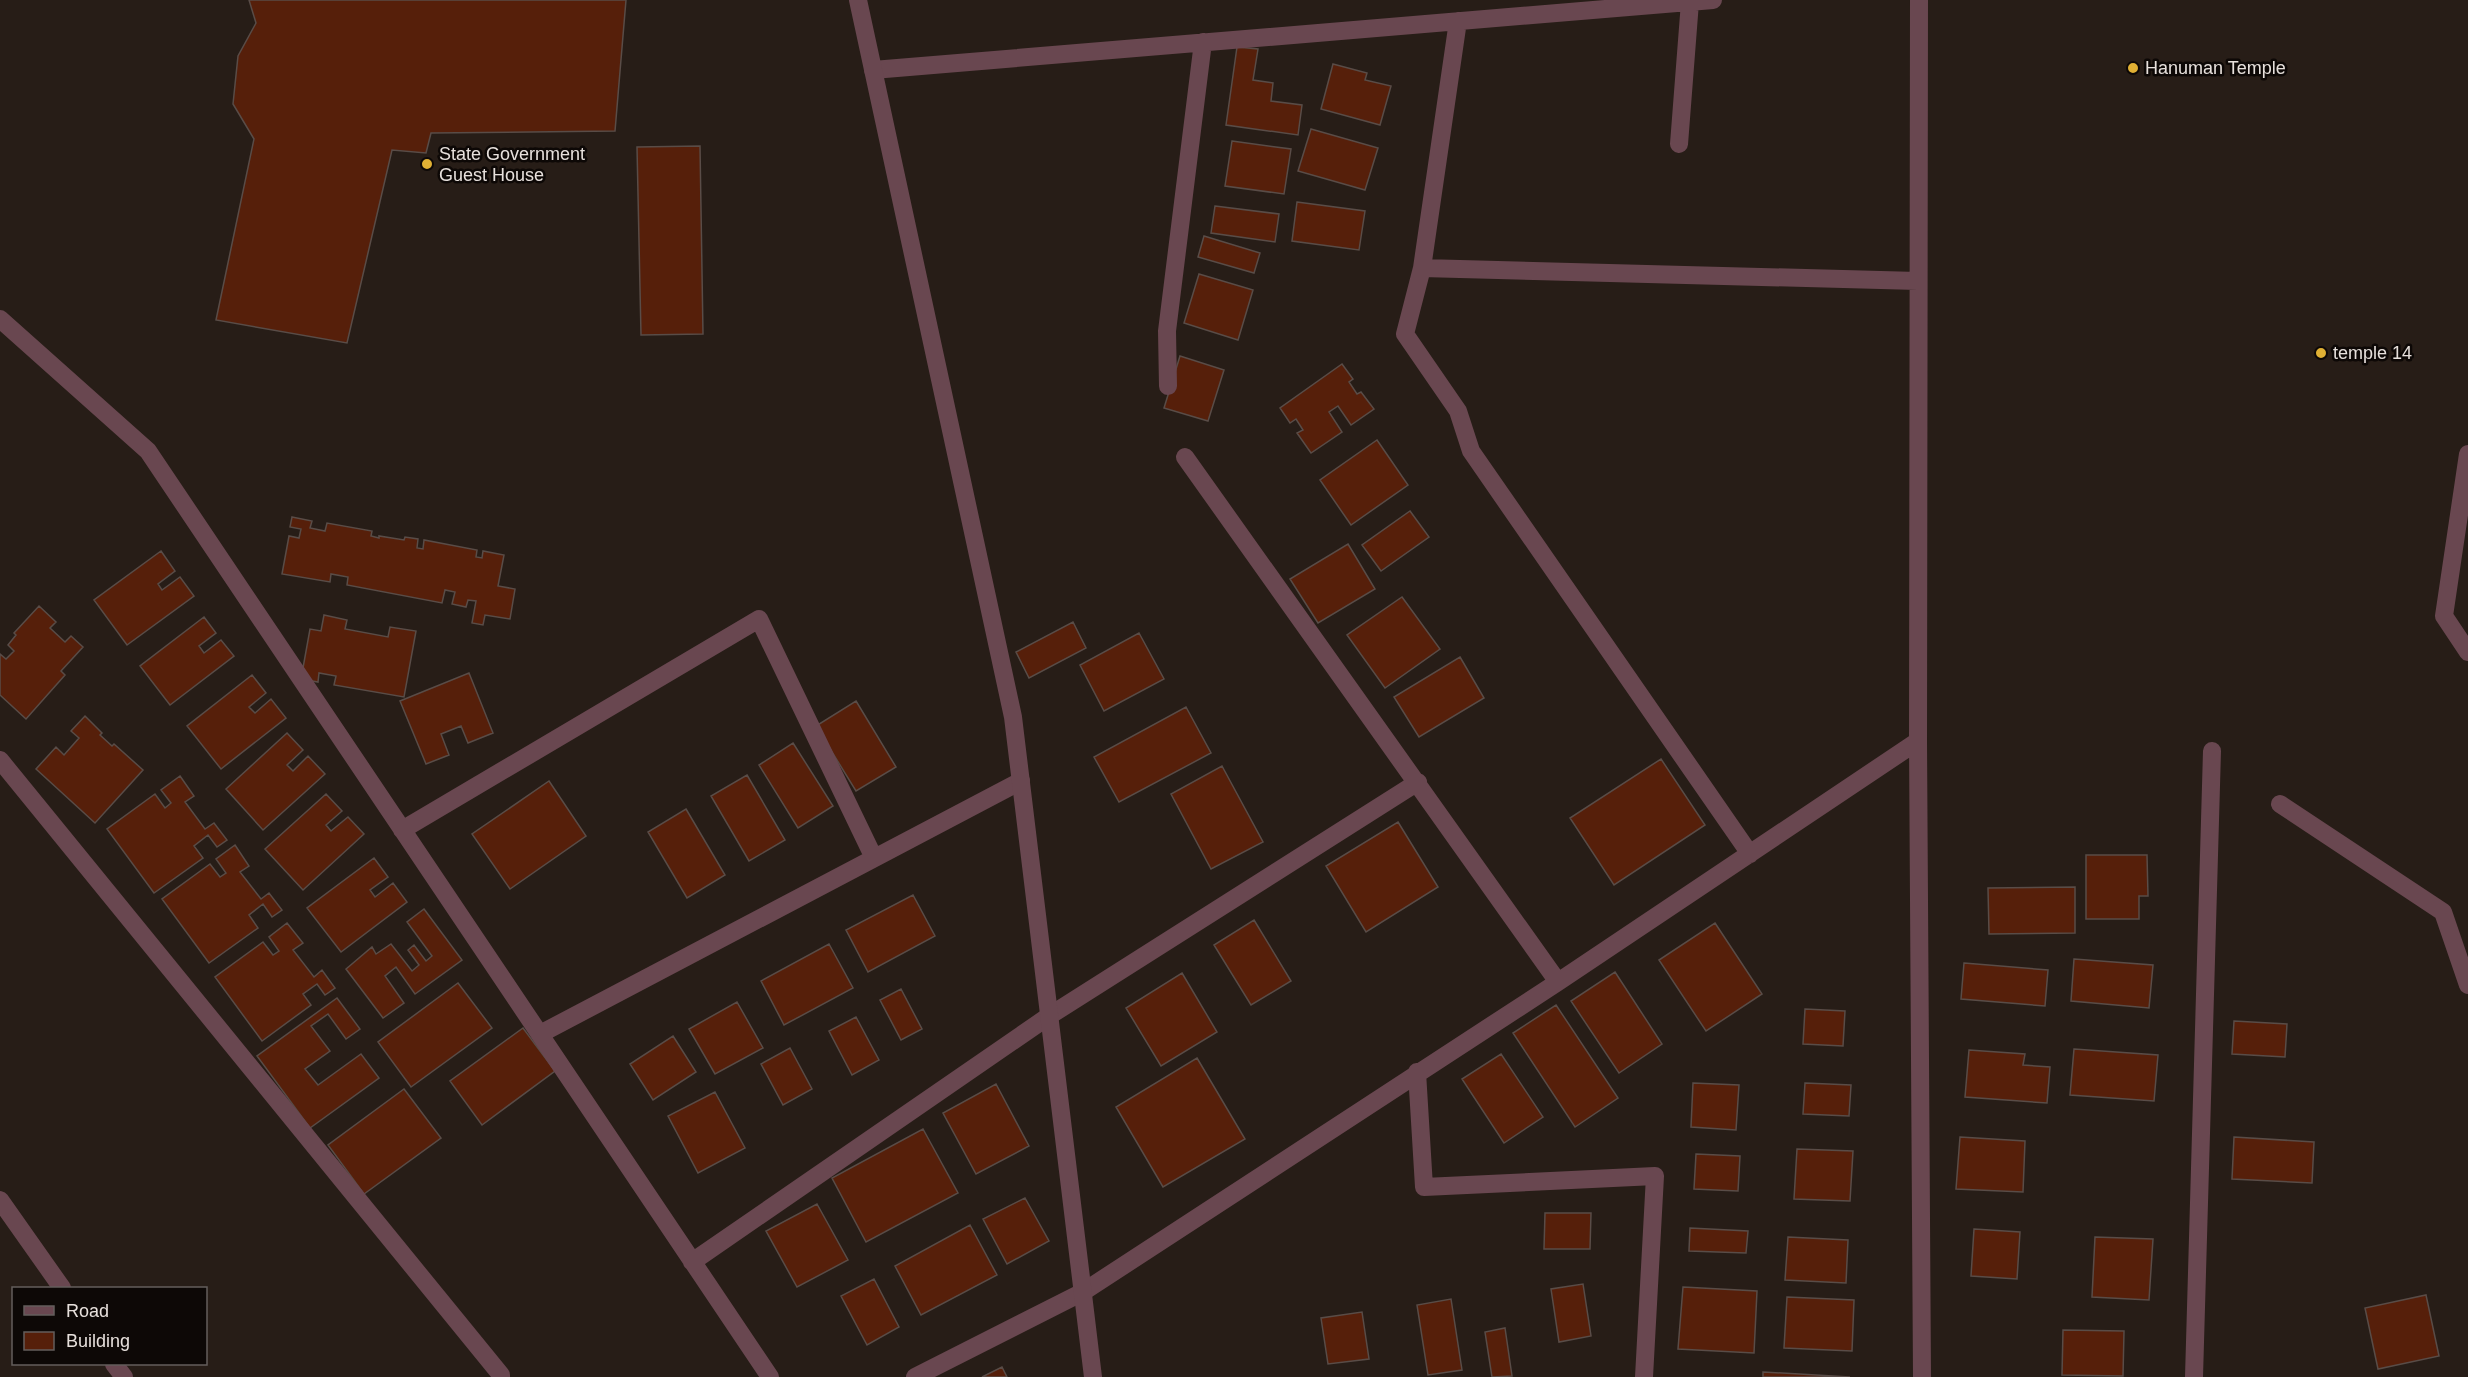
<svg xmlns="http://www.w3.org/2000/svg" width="2468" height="1377" font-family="Helvetica,sans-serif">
	<rect width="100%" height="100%" fill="#271d17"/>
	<path fill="#561f0a" stroke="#594c47" stroke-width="1.5" d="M249 0H626L615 131 431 133 426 153 392 150 347 343 216 320 254 139 233 104 238 56 256 23Z
		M1237 47 1258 49 1253 80 1273 83 1271 101 1302 105 1298 135 1226 125Z
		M1333 64 1367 73 1365 80 1391 86 1380 125 1321 109Z
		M1311 129 1378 148 1365 190 1298 171Z
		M1232 141 1291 149 1284 194 1225 186Z
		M700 146 703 334 641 335 637 147Z
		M1297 202 1365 211 1359 250 1292 241Z
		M1215 206 1279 214 1275 242 1211 233Z
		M1204 236 1260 253 1254 273 1198 257Z
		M1199 274 1253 290 1238 340 1184 323Z
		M1180 356 1224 370 1208 421 1164 408Z
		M1342 364 1353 379 1349 382 1357 394 1361 392 1374 409 1351 425 1338 406 1329 412 1342 432 1311 453 1297 433 1303 430 1296 419 1290 423 1280 408Z
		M1377 440 1408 485 1351 525 1320 480Z
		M1410 511 1429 537 1381 571 1362 545Z
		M292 517 312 521 310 528 325 531 327 523 372 531 371 536 379 538V536L404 540 405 537 418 539 417 548 423 549 424 540 477 550 476 557 482 558 483 551 504 555 498 586 515 589 510 619 485 615 483 625 472 623 476 601 468 600 466 607 452 604 455 592 445 590 442 603 347 585 348 577 331 574 330 582 282 574 289 536 299 538 301 529 290 527Z
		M1348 544 1375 589 1318 623 1290 579Z
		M161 551 175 571 158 584 162 590 180 577 194 596 127 645 94 600Z
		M1402 597 1440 649 1385 688 1347 635Z
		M39 606 56 622 50 628 65 642 71 636 83 647 61 671 65 675 26 719 0 695V654L6 659 14 651 8 645 16 635 14 633Z
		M324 615 347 620 345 629 388 637 390 627 416 631 404 697 334 685 336 676 319 673 318 682 301 679 310 629 321 631Z
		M204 617 216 633 199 646 204 653 221 640 234 656 170 705 140 666Z
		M1073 622 1086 648 1029 678 1016 652Z
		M1139 633 1164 679 1104 711 1080 665Z
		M1460 657 1484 698 1419 737 1394 697Z
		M469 673 493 733 468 743 461 726 441 734 449 755 426 764 400 701Z
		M252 675 266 693 249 707 255 713 271 699 286 718 221 769 187 726Z
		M856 701 896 767 856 791 816 726Z
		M1186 707 1211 753 1119 802 1094 757Z
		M85 716 102 733 100 735 112 746 114 744 143 770 95 823 36 769 56 747 64 755 79 738 71 731Z
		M287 733 303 750 287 765 293 771 308 756 325 774 263 830 226 789Z
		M793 743 833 806 798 828 759 765Z
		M1661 759 1705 825 1614 885 1570 818Z
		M1222 766 1263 842 1211 869 1171 794Z
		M747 775 785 840 749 861 711 796Z
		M180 776 194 796 185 802 205 829 214 823 227 840 217 847 208 835 194 846 203 858 154 893 107 829 155 794 165 808 171 803 161 790Z
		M549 781 586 836 510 889 472 834Z
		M326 794 342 811 326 825 331 831 348 817 364 834 303 890 265 849Z
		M686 809 725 875 687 898 648 832Z
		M1398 822 1438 887 1366 932 1326 866Z
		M235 845 249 866 240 872 261 899 269 893 282 910 272 917 263 904 249 915 258 928 209 963 162 899 210 864 220 877 226 873 216 859Z
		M2086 855H2147L2148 896H2139V919H2086Z
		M374 858 388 877 370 890 375 897 393 883 407 902 341 952 307 908Z
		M2075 887V933L1989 934 1988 888Z
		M913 895 935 936 868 972 846 930Z
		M424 909 462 960 415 994 396 967 385 976 404 1003 383 1018 346 969 372 947 376 954 391 944 412 971 419 965 408 950 414 945 426 961 432 956 407 922Z
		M1254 920 1291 981 1251 1005 1214 945Z
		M287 923 303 943 293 950 314 977 322 970 335 988 325 995 317 984 303 994 311 1005 262 1041 215 977 263 942 273 955 279 951 269 937Z
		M1715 923 1762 994 1706 1031 1659 960Z
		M829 944 853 988 784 1025 761 981Z
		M2074 959 2153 965 2149 1008 2071 1001Z
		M1964 963 2048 970 2045 1006 1961 999Z
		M1615 972 1662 1044 1619 1073 1571 1001Z
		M1182 973 1217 1032 1161 1066 1126 1008Z
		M458 983 492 1028 411 1087 378 1042Z
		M901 989 922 1029 901 1040 880 1000Z
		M337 998 360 1029 346 1039 328 1014 311 1026 330 1051 305 1069 318 1085 361 1054 379 1078 310 1128 257 1056Z
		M737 1002 763 1048 715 1074 689 1029Z
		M1556 1005 1618 1098 1575 1127 1513 1033Z
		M1805 1009 1845 1011 1843 1046 1803 1044Z
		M856 1017 879 1060 852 1075 829 1031Z
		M2234 1021 2287 1024 2285 1057 2232 1054Z
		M523 1028 555 1071 482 1125 450 1081Z
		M673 1036 696 1072 653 1100 630 1064Z
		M790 1048 812 1089 783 1105 761 1064Z
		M2074 1049 2158 1055 2154 1101 2070 1095Z
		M1969 1050 2025 1054 2023 1065 2050 1067 2047 1103 1965 1097Z
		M1501 1054 1543 1117 1504 1143 1462 1079Z
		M1197 1058 1245 1139 1163 1187 1116 1107Z
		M1693 1083 1739 1085 1736 1130 1691 1127Z
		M1805 1083 1851 1085 1849 1116 1803 1114Z
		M996 1084 1029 1146 976 1174 943 1113Z
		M404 1089 441 1138 364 1194 328 1145Z
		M715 1092 745 1148 698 1173 668 1116Z
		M923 1129 958 1193 866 1242 832 1178Z
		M1960 1137 2025 1141 2023 1192 1956 1189Z
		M2234 1137 2314 1142 2312 1183 2232 1179Z
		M1797 1149 1853 1151 1850 1201 1794 1199Z
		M1696 1154 1740 1156 1738 1191 1694 1189Z
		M1025 1198 1049 1241 1007 1264 983 1219Z
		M817 1204 848 1260 797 1287 766 1231Z
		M1545 1213H1591L1590 1249H1544Z
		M970 1225 997 1275 921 1315 895 1266Z
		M1690 1228 1748 1231 1746 1253 1689 1251Z
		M1974 1229 2020 1232 2017 1279 1971 1276Z
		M1788 1237 1848 1240 1846 1283 1785 1280Z
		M2095 1237 2153 1239 2149 1300 2092 1297Z
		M874 1279 899 1327 867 1345 841 1296Z
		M1583 1284 1591 1336 1559 1342 1551 1289Z
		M1683 1287 1757 1291 1754 1353 1678 1349Z
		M2426 1295 2439 1356 2378 1369 2365 1308Z
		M1787 1297 1854 1300 1852 1351 1784 1348Z
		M1451 1299 1462 1370 1428 1375 1417 1305Z
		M1362 1312 1369 1359 1328 1364 1321 1318Z
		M1505 1328 1512 1376 1492 1377 1485 1332Z
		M2063 1330 2124 1331 2123 1376 2062 1375Z
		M1002 1367 1007 1377H982Z
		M1763 1372 1850 1377H1763Z"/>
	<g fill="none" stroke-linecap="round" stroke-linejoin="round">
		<path stroke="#694750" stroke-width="18" d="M1919 0 1918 741 1922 1377
			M1458 21 1422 268 1918 281
			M873 70 1713 0
			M1679 144 1690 2
			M1422 268 1405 334 1458 411 1471 451 1750 854
			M0 319 148 451 770 1377
			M1168 386 1167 331 1203 42
			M2468 454 2444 616 2468 652
			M1185 457 1558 982
			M0 760 501 1375V1377
			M2280 804 2443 912 2468 985
			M402 830 759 619 874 858
			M540 1034 1021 781
			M1417 1072 1424 1187 1655 1176 1644 1377
			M0 1200 62 1288
			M692 1262 1049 1016 1418 782
			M114 1364 124 1377
			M915 1377 1083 1292 1558 982 1918 741
			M2194 1377 2212 751"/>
		<path stroke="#694750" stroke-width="18" d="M858 0 1013 717 1093 1377"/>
	</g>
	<g fill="#e0b034" stroke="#0d0806" stroke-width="2">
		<circle cx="2133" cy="68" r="6"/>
		<circle cx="427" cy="164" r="6"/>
		<circle cx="2321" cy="353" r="6"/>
	</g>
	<g text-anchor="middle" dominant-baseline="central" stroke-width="5" stroke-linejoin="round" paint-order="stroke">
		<g font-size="18" fill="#e7e0dc" stroke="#0d0806" text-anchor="start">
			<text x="2145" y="68">Hanuman Temple</text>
			<text x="439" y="154">State Government<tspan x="439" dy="21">Guest House</tspan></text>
			<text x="2333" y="353">temple 14</text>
		</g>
	</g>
	<rect x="12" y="1287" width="195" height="78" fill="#0d0806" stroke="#645e5c" stroke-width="1.5"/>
	<rect x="24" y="1306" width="30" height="9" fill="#694750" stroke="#645e5c" stroke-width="1.5"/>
	<text x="66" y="1317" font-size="18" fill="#e7e0dc">Road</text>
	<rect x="24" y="1332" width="30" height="18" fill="#561f0a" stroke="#645e5c" stroke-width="1.5"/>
	<text x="66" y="1347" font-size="18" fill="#e7e0dc">Building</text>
</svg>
